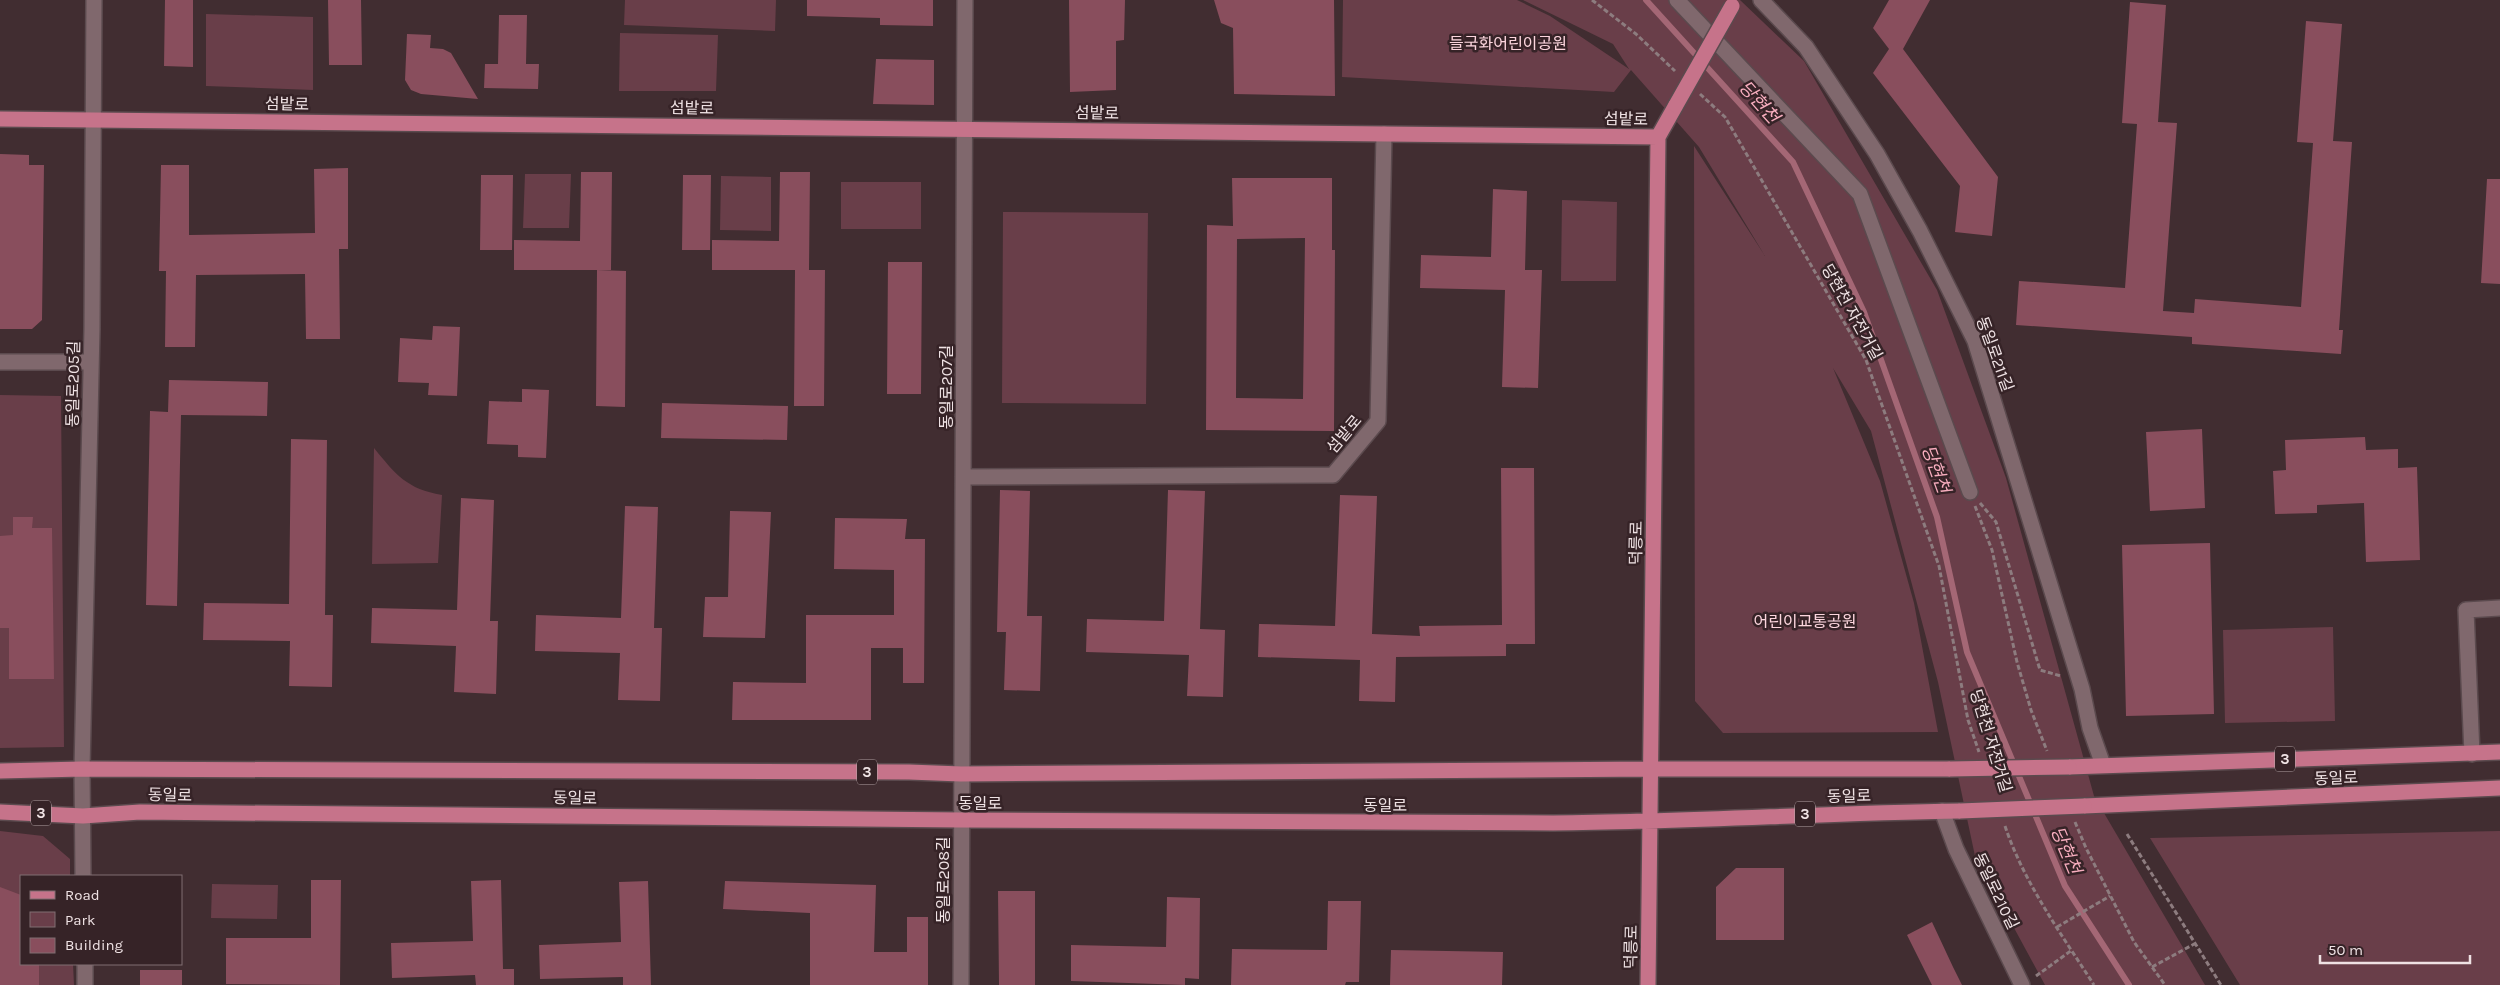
<svg xmlns="http://www.w3.org/2000/svg" width="2500" height="985" font-family="Karla,'Noto Sans KR',sans-serif">
	<rect width="100%" height="100%" fill="#412d31"/>
	<path fill="#693e49" d="M625 0H776L775 31 624 25Z
		M1343 0H1517L1550 16 1629 69 1613 44 1523 0H1740L1804 61 1937 290 2006 478 2094 796 2205 985H2045L1975 856 1938 682 1871 431 1833 368 1880 481 1914 603 1938 732 1723 733 1695 701 1694 146 1765 256 1699 147 1631 70 1614 92 1342 77Z
		M206 14 313 17V90L206 86Z
		M620 33 718 35 716 91H619Z
		M525 174H571L569 228H523Z
		M721 176 771 177V231L720 230Z
		M841 182H921V229H841Z
		M1562 200 1617 202 1616 281H1561Z
		M1003 212 1148 213 1146 404 1002 403Z
		M0 395 61 396 64 747 0 748Z
		M374 448C396 475 407 489 442 495L438 563 372 564Z
		M2333 627 2335 721 2225 723 2223 630Z
		M0 831 43 836 70 859V876H21V964H73L74 985H0Z
		M2500 831V985H2240L2150 838Z
		M212 884 278 885 277 919 211 918Z"/>
	<g fill="none" stroke-linecap="round" stroke-linejoin="round">
		<path stroke="#a46775" stroke-width="6" d="M1646 0 1793 162 1864 312 1937 517 1967 652 2065 886 2129 985"/>
	</g>
	<path fill="#894e5d" fill-rule="evenodd" d="M165 0H193V67L164 66Z
		M328 0H361L362 65H329Z
		M807 0H933V26L880 25V18L807 16Z
		M1069 0H1125L1124 40 1116 41V90L1070 92Z
		M1214 0H1334L1335 96 1234 94 1233 28 1221 23Z
		M1889 0H1930L1903 49 1998 177 1992 236 1955 232 1960 186 1873 73 1889 49 1873 28Z
		M2130 2 2166 5 2158 122 2177 123 2163 311 2194 313 2195 299 2301 307 2313 143 2297 142 2306 21 2342 24 2333 141 2352 142 2339 330H2343L2341 354 2192 344V337L2016 325 2019 281 2125 288 2137 124 2122 123Z
		M499 15H527L526 64H539L538 89 484 88 485 64H498Z
		M407 34 431 35 430 48 443 49 451 53 478 99 421 94 411 90 405 80Z
		M876 59 934 60V105L873 104Z
		M0 154 29 155V165H44L42 320 32 329H0Z
		M161 165H189V235L315 233 314 169 348 168V249H339L340 339H306L305 274 196 275 195 347H165L166 271H159Z
		M581 172H612L611 270H514V240L580 241Z
		M780 172H810L809 270H712V240L779 241Z
		M481 175H513L512 250H480Z
		M683 175H711L710 250H682Z
		M1232 178H1332V250H1335L1334 431 1206 430 1207 225 1233 226ZM1305 238 1303 399 1236 398 1237 239Z
		M2487 179H2500V284L2481 283Z
		M1493 189 1527 191 1525 270H1542L1538 388 1502 387 1505 290 1420 288 1421 255 1491 257Z
		M888 262H922L921 394H887Z
		M597 270 626 271 625 407 596 406Z
		M795 270H825L824 406H794Z
		M433 326 460 327 457 396 428 395 429 383 398 382 400 338 432 340Z
		M169 380 268 382 267 416 181 415 177 606 146 605 150 411 168 412Z
		M522 389 549 390 546 458 518 457V445L487 444 489 401 522 402Z
		M662 403 788 406 787 440 661 438Z
		M2202 429 2205 508 2150 511 2146 432Z
		M2365 437 2366 450 2398 449V468L2417 467 2420 560 2366 562 2364 503 2317 505V513L2275 514 2273 471 2286 470 2285 440Z
		M291 439 327 440 325 615H333L332 687 289 686 290 641 203 640 204 603 289 604Z
		M1501 468H1534L1535 644H1506V656L1396 657 1395 702 1359 701 1360 660 1258 657 1259 624 1335 626 1340 495 1377 496 1372 634 1420 636 1419 626 1502 625Z
		M1000 490 1030 491 1027 616H1042L1040 691 1004 690 1006 632H997Z
		M1168 490 1205 491 1200 629 1225 630 1223 697 1187 696 1189 655 1086 652 1087 619 1164 621Z
		M461 498 494 500 490 621H498L496 694 454 692 456 646 371 643 372 608 457 610Z
		M625 506 658 507 654 628H662L660 701 618 700 620 653 535 651 536 615 621 618Z
		M730 511 771 512 765 638 703 637 705 597H728Z
		M13 517H33L32 528H52L54 679H9V628H0V536L13 535Z
		M835 518 907 519 905 539H925L924 683H903V648H871V720H732L733 682 806 683V615H894V570L834 569Z
		M2210 543 2214 714 2126 716 2122 545Z
		M1736 868H1784V940H1716V887Z
		M311 880H341L340 985 226 984V938H311Z
		M501 880 503 969H514V985H476L475 975 392 978 391 943 473 941 471 881Z
		M648 881 651 985H623V977L540 979 539 945 621 942 619 882Z
		M725 881 876 885 874 952H907V917H928V985H810V913L723 909Z
		M0 887 21 895V964H39V985H0Z
		M998 891H1035V985H999Z
		M1167 897 1200 898 1199 979 1185 978V985L1071 981V945L1166 947Z
		M1328 901H1361L1359 982H1346L1345 985H1231L1232 949 1327 950Z
		M1932 922 1953 967 1962 985H1932L1907 935Z
		M1391 950 1503 952 1502 985H1390Z
		M140 970H182V985H140Z"/>
	<g fill="none" stroke-linecap="round" stroke-linejoin="round">
		<g stroke="#5b4a4e" stroke-width="18">
			<path id="minor" d="M1677 0 1860 194 1970 492
				M1761 0 1806 47 1877 154 1920 231 1975 341 2082 689 2090 728 2103 765
				M0 362H91
				M963 477 1333 475 1378 421 1384 134
				M2472 754 2466 610 2500 608
				M1942 811 1956 849 2022 985
				M83 876 82 769 92 329 94 0
				M85 964V985
				M961 985 965 0"/>
		</g>
		<g stroke="#5b4a4e" stroke-width="18">
			<path id="major" d="M0 119 1658 137
				M2069 767 2500 752
				M0 771 82 769 909 772 961 774 1651 769H1950
				M2084 806 2500 788
				M0 812 83 816 140 812 961 820 1553 823C1689 822 1824 813 1960 811
				M1648 985 1658 137 1676 105"/>
		</g>
		<path stroke="#8d7c7f" stroke-width="3" stroke-dasharray="5 2.5" stroke-linecap="butt" d="M1592 0 1636 34 1675 71
			M1700 94 1725 117 1866 360 1939 566 1968 720 1979 752
			M1980 503 1996 522 2040 670 2061 676
			M1975 506 1992 550 2017 662 2031 710 2047 751
			M2075 822 2086 848 2134 942 2165 985
			M2005 826C2024 883 2062 935 2094 985
			M2127 834 2221 985
			M2057 927 2110 896
			M2152 967 2196 943
			M2036 976 2072 950"/>
		<use href="#minor" stroke="#80686d" stroke-width="15"/>
		<use href="#major" stroke="#c6738a" stroke-width="15"/>
		<g stroke="#5b4a4e" stroke-width="18" stroke-linecap="butt">
			<path id="major-bridge" d="M1676 105 1732 6
				M1950 769 2069 767
				M1960 811 2084 806"/>
		</g>
		<use href="#major-bridge" stroke="#c6738a" stroke-width="15"/>
	</g>
	<g text-anchor="middle" dominant-baseline="central" stroke-width="5" stroke-linejoin="round" paint-order="stroke">
		<g fill="#362327" stroke="#b8a9ab" stroke-width="1">
			<rect x="2275" y="746.5" width="20" height="25" rx="4"/>
			<rect x="857" y="759.5" width="20" height="25" rx="4"/>
			<rect x="31" y="800.5" width="20" height="25" rx="4"/>
			<rect x="1795" y="801.5" width="20" height="25" rx="4"/>
		</g>
		<g font-size="15" font-weight="bold" fill="#efe2e4">
			<text x="2285" y="759">3</text>
			<text x="867" y="772">3</text>
			<text x="41" y="813">3</text>
			<text x="1805" y="814">3</text>
		</g>
		<g font-size="16" fill="#fcd5dd" stroke="#362327">
			<text x="1508" y="43">들국화어린이공원</text>
			<text x="1805" y="621">어린이교통공원</text>
		</g>
		<g font-size="16" fill="#efe2e4" stroke="#362327">
			<text transform="translate(287 104) rotate(1)">섬밭로</text>
			<text transform="translate(692 108) rotate(1)">섬밭로</text>
			<text transform="translate(1097 113) rotate(1)">섬밭로</text>
			<text transform="translate(1626 119) rotate(1)">섬밭로</text>
			<text transform="translate(1852 312) rotate(61)">당현천 자전거길</text>
			<text transform="translate(1995 354) rotate(70)">동일로211길</text>
			<text transform="translate(73 384) rotate(-89)">동일로205길</text>
			<text transform="translate(946 387) rotate(-90)">동일로207길</text>
			<text transform="translate(1344 434) rotate(-50)">섬밭로</text>
			<text transform="translate(1636 543) rotate(-89)">덕릉로</text>
			<text transform="translate(1991 741) rotate(73)">당현천 자전거길</text>
			<text transform="translate(2336 778) rotate(-2)">동일로</text>
			<text transform="translate(170 795) rotate(1)">동일로</text>
			<text transform="translate(1849 796) rotate(-1)">동일로</text>
			<text transform="translate(575 798) rotate(1)">동일로</text>
			<text x="980" y="803">동일로</text>
			<text x="1385" y="805">동일로</text>
			<text transform="translate(943 880) rotate(-90)">동일로208길</text>
			<text transform="translate(1996 891) rotate(64)">동일로210길</text>
			<text transform="translate(1631 947) rotate(-89)">덕릉로</text>
		</g>
		<g font-size="18" font-style="italic" fill="#f7adbe" stroke="#362327">
			<text transform="translate(1759 102) rotate(48)">당현천</text>
			<text transform="translate(1936 469) rotate(70)">당현천</text>
			<text transform="translate(2066 850) rotate(67)">당현천</text>
		</g>
	</g>
	<rect x="20" y="875" width="162" height="90" fill="#362327" stroke="#806f73"/>
	<rect x="30" y="891" width="25" height="8" fill="#c6738a" stroke="#806f73"/>
	<text x="65" y="900" font-size="15" fill="#efe2e4">Road</text>
	<rect x="30" y="912" width="25" height="15" fill="#693e49" stroke="#806f73"/>
	<text x="65" y="925" font-size="15" fill="#efe2e4">Park</text>
	<rect x="30" y="938" width="25" height="15" fill="#894e5d" stroke="#806f73"/>
	<text x="65" y="950" font-size="15" fill="#efe2e4">Building</text>
	<path d="M2320 955v8h150v-8" fill="none" stroke="#efe2e4" stroke-width="2.5"/>
	<text x="2328" y="955" font-size="15" fill="#efe2e4" stroke="#362327" stroke-width="4" paint-order="stroke">50 m</text>
</svg>
